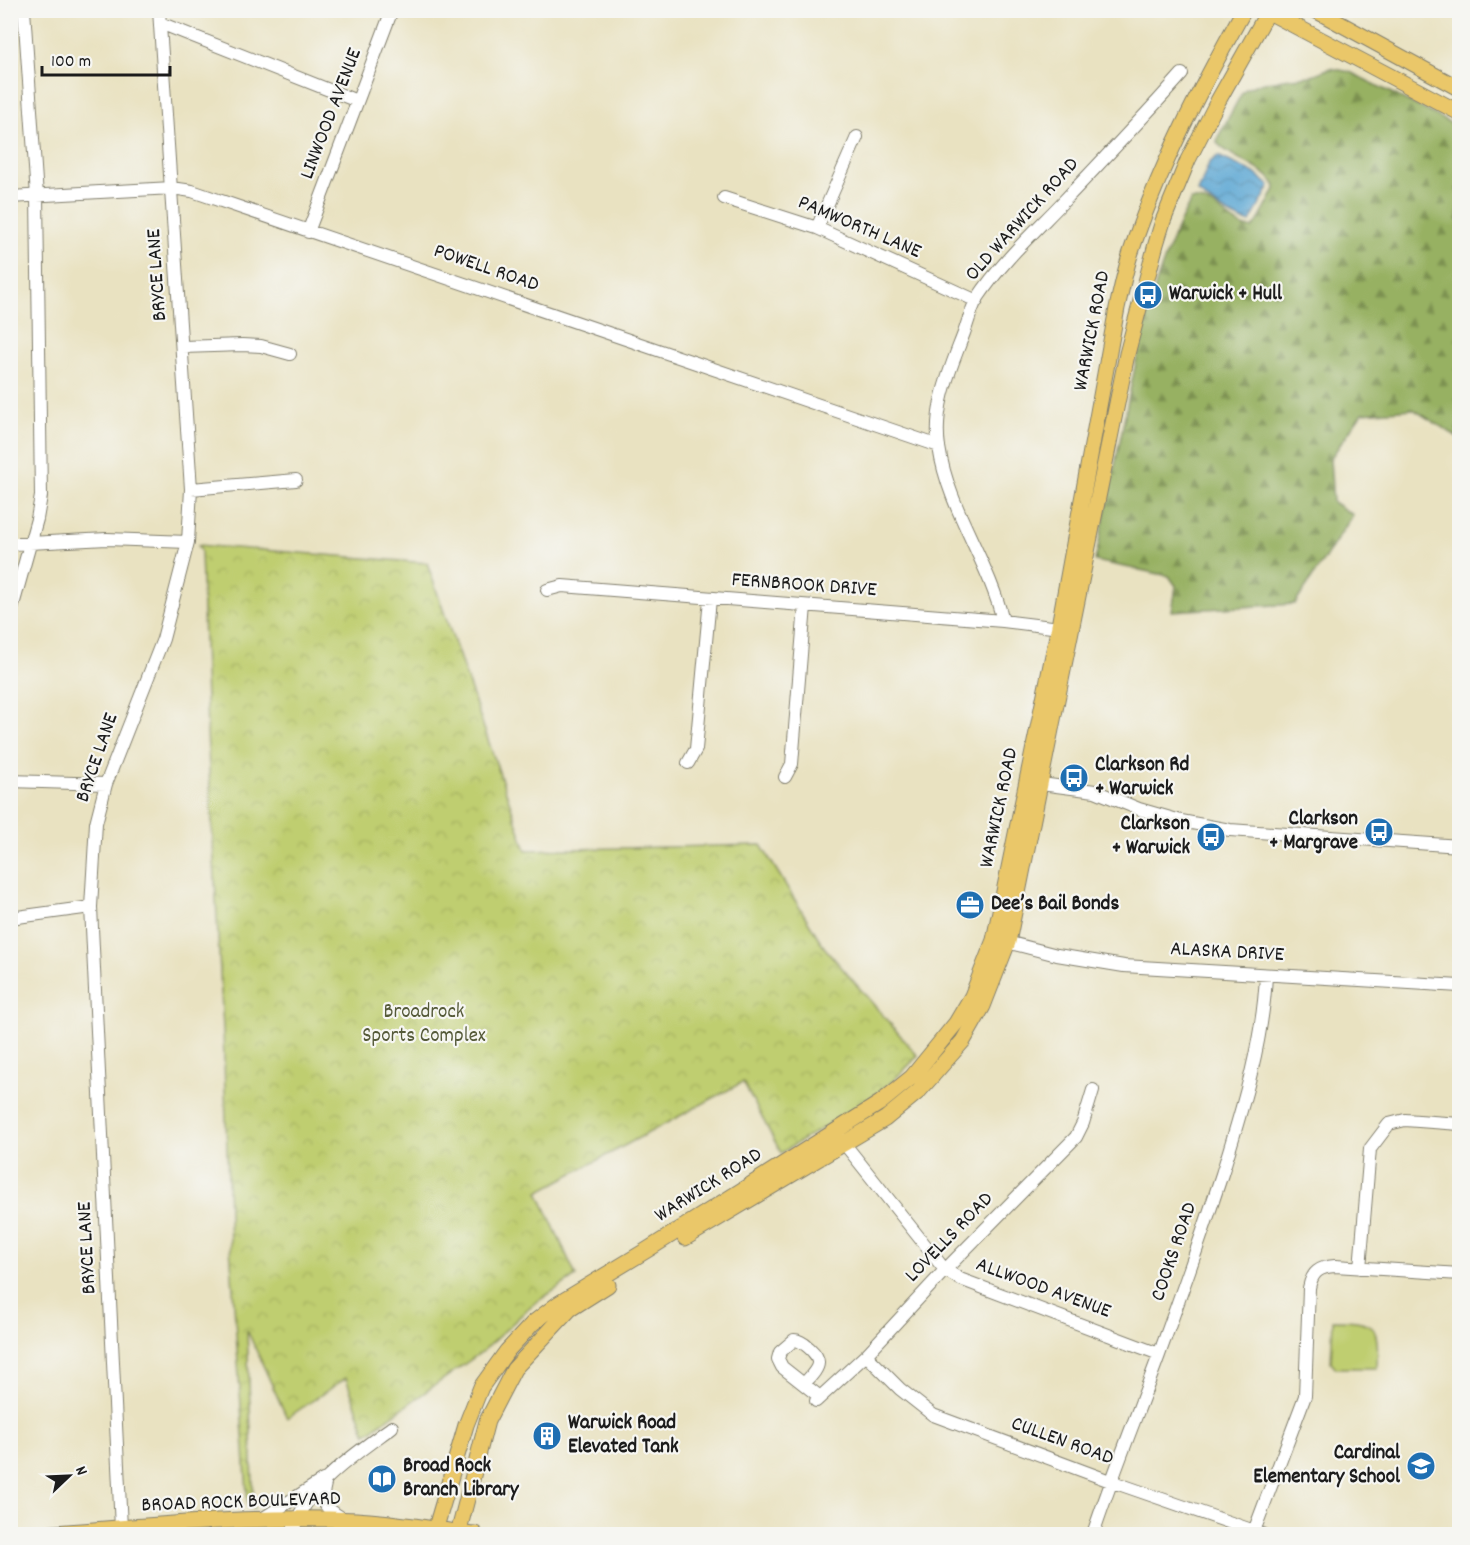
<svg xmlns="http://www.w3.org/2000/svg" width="1470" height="1545" font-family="Dekko,sans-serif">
	<defs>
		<pattern id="forest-firs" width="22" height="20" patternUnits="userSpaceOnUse" patternTransform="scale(1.5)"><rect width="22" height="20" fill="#97b162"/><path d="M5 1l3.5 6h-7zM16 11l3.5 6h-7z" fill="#7a8f50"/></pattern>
		<pattern id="park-crowns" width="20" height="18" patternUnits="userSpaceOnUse" patternTransform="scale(1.5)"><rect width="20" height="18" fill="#bfce70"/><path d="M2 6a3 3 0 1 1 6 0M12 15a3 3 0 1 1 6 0" fill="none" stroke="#a4b060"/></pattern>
		<pattern id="water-waves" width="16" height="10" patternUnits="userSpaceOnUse" patternTransform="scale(1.5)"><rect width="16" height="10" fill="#5aa6d3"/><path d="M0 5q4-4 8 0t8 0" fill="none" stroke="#4a86aa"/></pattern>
	</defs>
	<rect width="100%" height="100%" fill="#f6f6f2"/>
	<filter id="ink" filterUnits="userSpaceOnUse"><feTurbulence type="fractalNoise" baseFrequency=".0167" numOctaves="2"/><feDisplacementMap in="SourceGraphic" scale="12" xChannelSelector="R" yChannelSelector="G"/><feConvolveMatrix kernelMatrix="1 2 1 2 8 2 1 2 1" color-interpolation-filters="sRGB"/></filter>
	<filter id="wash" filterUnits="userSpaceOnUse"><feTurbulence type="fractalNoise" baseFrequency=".008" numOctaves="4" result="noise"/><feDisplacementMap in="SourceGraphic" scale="24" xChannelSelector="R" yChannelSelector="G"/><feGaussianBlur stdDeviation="1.35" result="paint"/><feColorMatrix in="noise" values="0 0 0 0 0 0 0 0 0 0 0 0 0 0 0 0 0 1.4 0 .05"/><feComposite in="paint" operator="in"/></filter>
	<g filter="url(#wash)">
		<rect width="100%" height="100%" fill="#e9e2c1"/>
		<path fill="#bfce70" stroke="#6e7546" stroke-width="1.5" d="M1333 1320C1377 1320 1379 1325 1377 1368H1336L1331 1362Z"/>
		<path fill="url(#forest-firs)" stroke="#5a663f" stroke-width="1.5" d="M1330 68 1350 72 1459 127V438L1413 409 1362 413 1330 459 1333 502 1353 515 1295 604 1172 611 1176 586 1169 576 1095 561C1106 509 1117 457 1127 405 1142 332 1155 267 1191 200 1215 196 1229 227 1252 228 1257 226 1274 192 1276 186 1262 165 1234 161 1217 143L1218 137 1242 93 1246 89 1255 85 1283 79 1310 76Z"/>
		<path fill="url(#park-crowns)" stroke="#6e7546" stroke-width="1.5" d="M198 545 427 563 526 850 761 845 824 947 918 1056 893 1081 864 1103 781 1153 743 1082 538 1192 576 1276 532 1305 483 1351 366 1434 346 1378 287 1418 247 1330 254 1509 248 1508 230 1246 223 1028 207 732 201 551Z"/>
		<path fill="url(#water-waves)" stroke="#3b6178" stroke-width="1.5" d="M1218 156 1254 173 1270 186 1250 222C1238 222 1206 200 1198 192L1209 163Z"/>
	</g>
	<g filter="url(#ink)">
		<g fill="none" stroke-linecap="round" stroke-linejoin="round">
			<g stroke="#827f6e" stroke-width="14">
				<path id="minor" d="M160 23 357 101
					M10 197 172 188 192 191 939 446
					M724 198 817 228 977 301
					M817 228 857 137
					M308 232 392 10
					M183 347 242 345 261 346 290 354
					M191 489 296 480
					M10 544 107 539 188 542
					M547 590 562 586 1003 621 1068 629
					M10 616 37 519 41 496 37 196 24 10
					M1003 621C989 561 948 509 939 447 933 407 950 370 964 333 968 322 971 309 977 299 1000 264 1032 234 1061 204 1102 161 1143 118 1182 74
					M688 763 696 749 710 599
					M785 777 792 764 805 606
					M10 781 106 784
					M1033 783 1095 791 1139 809 1181 821 1230 830 1460 846
					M10 918 91 907
					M999 940 1057 955 1124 966 1460 986
					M839 1137 945 1270 960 1279 1159 1354
					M1360 1268 1370 1149 1389 1124 1405 1120 1460 1124
					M866 1355 900 1389 933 1415 1110 1481 1263 1534
					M804 1384C808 1379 818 1370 818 1363 819 1354 802 1340 794 1340L780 1352 778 1359 782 1367 820 1397
					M816 1401 866 1355 945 1270 1076 1137 1083 1123 1093 1090
					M325 1484C319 1506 328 1509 345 1520
					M262 1519 323 1480
					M123 1534 121 1528 91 907 96 823 106 784 163 639 188 542 191 489 159 10
					M292 1534C305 1486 354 1455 392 1427
					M1093 1534C1113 1474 1137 1415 1159 1355 1181 1295 1202 1235 1222 1174 1242 1109 1263 1043 1266 975
					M1253 1534 1305 1396 1309 1288C1312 1272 1319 1267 1335 1266L1460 1274"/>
			</g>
			<g stroke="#827f6e" stroke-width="17">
				<path id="major" d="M1265 10 1460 113
					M1315 10 1460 89
					M685 1238 885 1119 919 1091 963 1041 983 1006 1008 942 1127 354 1156 244 1163 221 1188 160 1218 101 1269 10
					M44 1534C148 1526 252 1515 356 1520 396 1522 435 1530 475 1534
					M434 1534 466 1425 481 1387 507 1351 533 1323 558 1304 647 1250 880 1103 912 1077 956 1023 972 996 994 940 1059 626 1117 308C1121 290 1125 272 1130 255 1158 169 1200 89 1244 10
					M458 1534 487 1421 514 1369 570 1309 608 1285"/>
			</g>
			<use href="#minor" stroke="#fff" stroke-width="12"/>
			<use href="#major" stroke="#eac769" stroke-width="15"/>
		</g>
	</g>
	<defs>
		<g id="bus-disc" transform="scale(1.5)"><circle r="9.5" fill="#1f6fb2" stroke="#f6f6f2"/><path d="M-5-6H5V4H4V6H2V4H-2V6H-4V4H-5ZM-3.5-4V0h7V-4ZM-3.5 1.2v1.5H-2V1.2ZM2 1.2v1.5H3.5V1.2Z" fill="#fff"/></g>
		<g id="office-disc" transform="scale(1.5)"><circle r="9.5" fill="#1f6fb2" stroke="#f6f6f2"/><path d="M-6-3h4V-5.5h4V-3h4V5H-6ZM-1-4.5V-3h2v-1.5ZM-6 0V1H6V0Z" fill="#fff"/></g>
		<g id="building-disc" transform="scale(1.5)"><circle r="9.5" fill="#1f6fb2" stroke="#f6f6f2"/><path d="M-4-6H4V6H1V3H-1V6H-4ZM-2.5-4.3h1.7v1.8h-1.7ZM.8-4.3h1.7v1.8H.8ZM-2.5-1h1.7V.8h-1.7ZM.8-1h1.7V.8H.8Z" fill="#fff"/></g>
		<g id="school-disc" transform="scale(1.5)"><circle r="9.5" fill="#1f6fb2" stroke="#f6f6f2"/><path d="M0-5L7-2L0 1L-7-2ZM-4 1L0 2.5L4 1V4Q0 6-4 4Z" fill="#fff"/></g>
		<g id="library-disc" transform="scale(1.5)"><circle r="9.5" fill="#1f6fb2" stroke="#f6f6f2"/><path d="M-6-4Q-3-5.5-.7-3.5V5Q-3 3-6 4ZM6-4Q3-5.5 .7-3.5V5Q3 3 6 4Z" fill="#fff"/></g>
	</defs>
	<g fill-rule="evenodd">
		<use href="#bus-disc" x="1148" y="295"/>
		<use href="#bus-disc" x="1074" y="778"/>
		<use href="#bus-disc" x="1379" y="832"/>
		<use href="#bus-disc" x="1211" y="837"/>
		<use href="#office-disc" x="970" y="905"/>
		<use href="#building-disc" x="547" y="1436"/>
		<use href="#school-disc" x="1421" y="1466"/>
		<use href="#library-disc" x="382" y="1479"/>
	</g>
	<g text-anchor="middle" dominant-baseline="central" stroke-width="4.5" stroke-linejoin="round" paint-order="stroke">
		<g font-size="21" fill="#1c1c1c" stroke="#f6f6f2">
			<text transform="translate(332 114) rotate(-69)">LINWOOD AVENUE</text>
			<text transform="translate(1023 220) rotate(-48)">OLD WARWICK ROAD</text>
			<text transform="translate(859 228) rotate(23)">PAMWORTH LANE</text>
			<text transform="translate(486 269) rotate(19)">POWELL ROAD</text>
			<text transform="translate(158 275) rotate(-94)">BRYCE LANE</text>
			<text transform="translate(1093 331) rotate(-79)">WARWICK ROAD</text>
			<text transform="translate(804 586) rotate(4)">FERNBROOK DRIVE</text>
			<text transform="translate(98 758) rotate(-71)">BRYCE LANE</text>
			<text transform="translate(1000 808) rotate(-78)">WARWICK ROAD</text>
			<text transform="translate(1227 953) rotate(3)">ALASKA DRIVE</text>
			<text transform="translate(709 1186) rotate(-32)">WARWICK ROAD</text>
			<text transform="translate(950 1238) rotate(-46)">LOVELLS ROAD</text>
			<text transform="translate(88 1248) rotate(-93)">BRYCE LANE</text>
			<text transform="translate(1175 1252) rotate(-71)">COOKS ROAD</text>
			<text transform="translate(1043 1289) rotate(20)">ALLWOOD AVENUE</text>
			<text transform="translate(1062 1442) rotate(20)">CULLEN ROAD</text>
			<text transform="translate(241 1503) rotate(-2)">BROAD ROCK BOULEVARD</text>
		</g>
		<g font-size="21" font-weight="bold" fill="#1c1c1c" stroke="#f6f6f2" text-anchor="start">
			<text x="1169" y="295">Warwick + Hull</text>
			<text x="1095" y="766">Clarkson Rd<tspan x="1095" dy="24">+ Warwick</tspan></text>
			<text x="1358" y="820" text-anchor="end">Clarkson<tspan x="1358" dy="24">+ Margrave</tspan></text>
			<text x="1190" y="825" text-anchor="end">Clarkson<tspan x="1190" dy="24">+ Warwick</tspan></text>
			<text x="991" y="905">Dee’s Bail Bonds</text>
			<text x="568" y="1424">Warwick Road<tspan x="568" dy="24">Elevated Tank</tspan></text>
			<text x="1400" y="1454" text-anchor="end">Cardinal<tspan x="1400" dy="24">Elementary School</tspan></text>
			<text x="403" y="1467">Broad Rock<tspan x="403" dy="24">Branch Library</tspan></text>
		</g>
		<g font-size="21" fill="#555a39" stroke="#f6f6f2">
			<text x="424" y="1013">Broadrock<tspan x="424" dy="24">Sports Complex</tspan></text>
		</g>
	</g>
	<rect width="1470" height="1545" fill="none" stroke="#f6f6f2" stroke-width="36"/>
	<g transform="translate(69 1476) rotate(67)" stroke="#f6f6f2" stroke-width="4.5" paint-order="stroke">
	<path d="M0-4.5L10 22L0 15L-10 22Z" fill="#1c1c1c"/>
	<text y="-9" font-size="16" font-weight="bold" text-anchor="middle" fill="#1c1c1c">N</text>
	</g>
	<path d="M42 66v9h128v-9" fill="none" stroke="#1c1c1c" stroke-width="3"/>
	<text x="51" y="66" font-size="18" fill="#1c1c1c" stroke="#f6f6f2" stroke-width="4.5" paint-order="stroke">100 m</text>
</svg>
